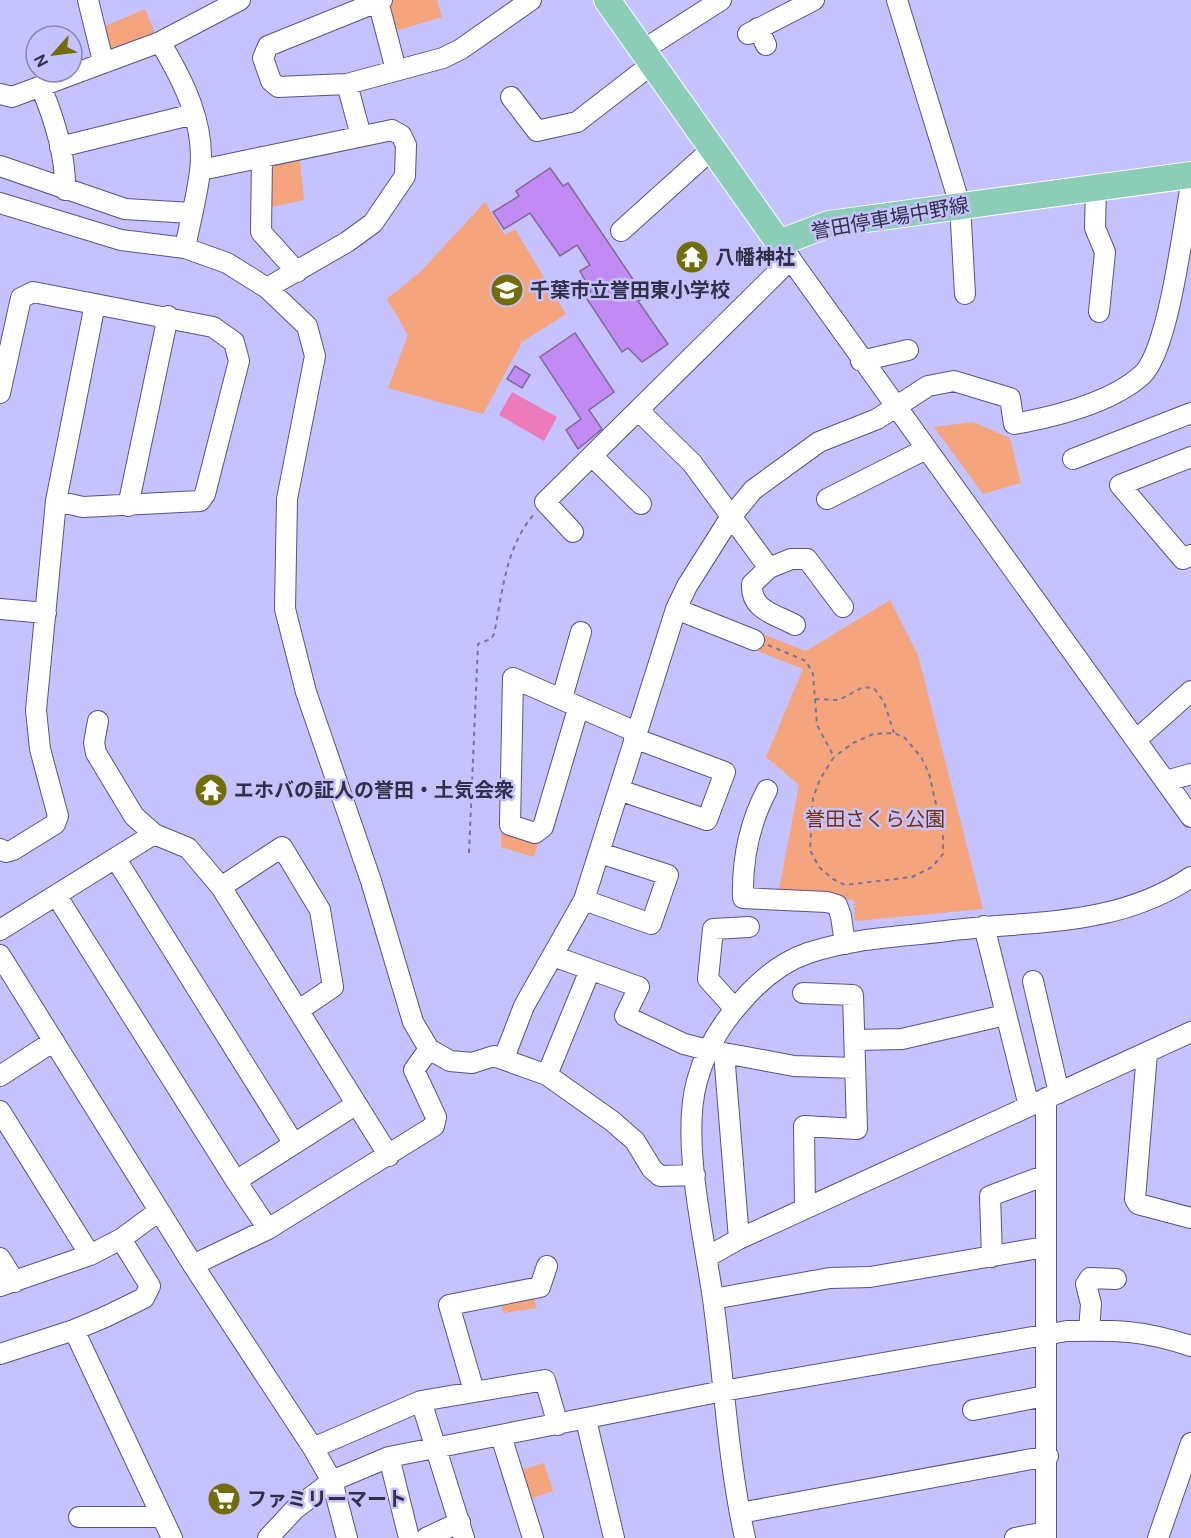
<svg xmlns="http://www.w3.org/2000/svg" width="1191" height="1538" font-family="'DM Sans','Noto Sans JP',sans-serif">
	<rect width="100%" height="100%" fill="#c5c2fe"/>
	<path fill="#f5a57d" d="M389 0H437L442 17 395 31 387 4Z
		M145 9 155 33 112 52 106 49 98 29Z
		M299 154 304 200 267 208 269 166Z
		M485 202 505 235 515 229 566 314 522 342 483 414 388 388 408 335 387 299 421 271Z
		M973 422 1010 438 1021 483 983 494 934 427Z
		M890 600 918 655 983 909 855 921 854 900 778 894 799 785 766 757 803 669 750 648 757 632 806 651Z
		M501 825 540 837 534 857 501 847Z
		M533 1290 536 1308 503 1313 500 1296Z
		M544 1463 553 1491 527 1500 517 1471Z"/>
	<path fill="#ed7bba" d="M512 392 557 417 544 441 499 415Z"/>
	<path fill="#c28af3" stroke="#82679b" stroke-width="1.5" d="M550 168 563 186 568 183 645 297 638 301 668 344 642 362 628 348 622 352 585 296 591 292 580 271 590 265 577 245 560 256 530 213 504 229 493 212 519 196 516 191Z
		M575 333 614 392 589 410 602 429 578 449 566 430 581 419 540 357Z
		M515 366 530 375 522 388 507 379Z"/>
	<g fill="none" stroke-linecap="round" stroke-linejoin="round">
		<g stroke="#585387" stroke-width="22">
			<path id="minor" d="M88 0 103 61
				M382 0 268 46 263 58 271 81 278 87 347 84 443 58 461 49 531 0
				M897 0 960 205 965 294
				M378 1 396 70
				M758 28 766 45
				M748 34 814 0
				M160 42C183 80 206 125 200 171 197 197 190 222 185 248
				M643 50 721 0
				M347 84 361 136
				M41 87C54 118 66 156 65 190
				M0 94 12 97 160 42 240 0
				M511 97 537 131 577 122 652 64
				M60 147 194 114
				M262 157 261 232 297 272
				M0 166 125 209 191 213
				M201 170 392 130 401 135 406 145 405 176 373 223 347 242 267 288
				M1096 187 1095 228 1105 252 1099 312
				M0 203 121 240 185 248 227 263 267 288 307 326 315 356 287 499 285 609 306 692 371 881 413 1022 429 1049 450 1061 472 1063 494 1056 547 1075 612 1121 635 1141 652 1169 660 1176 695 1175
				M621 231 712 149
				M779 243 1191 817
				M861 361 908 350
				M0 393 21 298 33 292 213 327 234 342 239 361 205 494 200 501 83 507 56 501
				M638 410 692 463 769 568 791 559H807L843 607
				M592 456 641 504
				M1191 457 1120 485 1183 559 1191 555
				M1073 459 1191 413
				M827 499 926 449
				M128 506 168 316
				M573 532 545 502 791 259
				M769 568 752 584C750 610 775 614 795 625
				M0 609 46 613
				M676 609 754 640
				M562 698 581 632
				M578 709 543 827 535 833 510 825 513 678 636 732
				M98 721 94 743 96 753 134 816 154 834 188 848 221 887 389 1156
				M1136 740 1191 691
				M1166 781 1191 774
				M619 790 707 820 725 772 634 738
				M767 790C749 824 742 860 743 898L827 902 837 905 841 916 845 944
				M0 849 6 852 13 850 55 824 58 816 40 749 36 710 56 501 95 304
				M116 859 294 1144
				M221 887 282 847 320 910 333 987 299 1010
				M56 895 236 1181 268 1229
				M584 900 651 924 668 875 600 853
				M984 926 1029 1106
				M0 930 154 834
				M0 955 193 1265 313 1448 332 1481 347 1538
				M553 956 639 987 625 1016 684 1044 708 1050 794 1066 854 1068
				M1033 981 1059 1093
				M803 993 853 995 857 1129 804 1126 805 1208
				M735 1009 708 979 713 929 749 927
				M855 1040 902 1039 1005 1015
				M724 1053 739 1239
				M1147 1053 1135 1199 1138 1204 1191 1218
				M504 1058 524 1006 584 900 676 609 687 586 730 518 753 490 819 442 877 419 928 386 954 381 1010 398 1014 424C1053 417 1111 403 1142 375 1169 350 1183 226 1191 185
				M547 1075 590 970
				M0 1076 54 1041
				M1046 1098V1538
				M0 1111 90 1255
				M236 1181 355 1105
				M707 1257 739 1239 1191 1032
				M992 1257 990 1196 1046 1175
				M0 1258 15 1282
				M193 1265 268 1229 434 1126 436 1117 414 1070 429 1049
				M0 1286 90 1255 121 1239 159 1211
				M713 1299 830 1278 870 1277 1045 1247
				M74 1330 172 1538
				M1089 1331 1091 1304 1086 1284 1090 1278 1116 1279
				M0 1354 74 1330 105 1317 144 1298 150 1286 121 1239
				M474 1391 449 1305 540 1287 547 1266
				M421 1401 464 1538
				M973 1410 1045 1396
				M586 1420 614 1538
				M501 1436 533 1538
				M313 1448 421 1401 545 1380 558 1425
				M389 1457 409 1538
				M740 1513 1048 1456
				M79 1517H161
				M268 1538 295 1509 332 1481 389 1457 723 1391 1067 1331C1117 1330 1142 1330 1191 1346
				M426 1538 460 1522
				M745 1538C727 1457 724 1374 712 1292 703 1232 681 1138 697 1081 705 1051 721 1024 742 1001 760 980 782 962 808 953 852 938 901 937 946 931 1031 920 1115 928 1191 877
				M1015 1538 1046 1532
				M1158 1538 1191 1443"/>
		</g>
		<g stroke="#fff" stroke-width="28">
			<path id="major" d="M607 0 779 243 829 224 1191 175"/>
		</g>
		<path stroke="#76749c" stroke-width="2" stroke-dasharray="4.5 4.5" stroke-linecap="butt" d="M768 645 806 661 813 674 817 725 834 757 820 779 813 798 810 850 819 867 833 879 845 885 912 877 932 867 943 854V835L929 773 921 757 905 738 894 733 873 734 853 743 834 757
			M815 699 839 700 863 687 874 688 884 702 894 733
			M469 853 478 644 491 639 494 634C503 591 505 547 535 513"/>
		<use href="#minor" stroke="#fff" stroke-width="20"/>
		<use href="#major" stroke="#8ccdb8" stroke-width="26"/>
	</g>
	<defs>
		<g id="temple-disc" transform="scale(1.725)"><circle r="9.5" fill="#716d0c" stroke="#c5c2fe"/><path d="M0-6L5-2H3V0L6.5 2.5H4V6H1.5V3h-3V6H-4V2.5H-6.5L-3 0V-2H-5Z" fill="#fff"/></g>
		<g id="school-disc" transform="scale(1.725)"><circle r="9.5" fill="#716d0c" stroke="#c5c2fe"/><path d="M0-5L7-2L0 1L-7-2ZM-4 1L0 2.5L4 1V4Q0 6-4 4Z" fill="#fff"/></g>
		<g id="supermarket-disc" transform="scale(1.725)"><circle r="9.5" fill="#716d0c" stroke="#c5c2fe"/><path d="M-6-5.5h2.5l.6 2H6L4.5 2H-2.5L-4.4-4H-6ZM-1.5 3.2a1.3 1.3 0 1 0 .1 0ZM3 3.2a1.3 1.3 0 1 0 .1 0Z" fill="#fff"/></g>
	</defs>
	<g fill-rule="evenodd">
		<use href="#temple-disc" x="692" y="257"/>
		<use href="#school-disc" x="507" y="290"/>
		<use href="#temple-disc" x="211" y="790"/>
		<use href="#supermarket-disc" x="224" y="1499"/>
	</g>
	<g text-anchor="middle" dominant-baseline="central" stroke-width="5" stroke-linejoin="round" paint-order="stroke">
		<g font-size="20" fill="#313047" stroke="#c5c2fe">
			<text transform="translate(890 218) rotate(-10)">誉田停車場中野線</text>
		</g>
		<g font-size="20" font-weight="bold" fill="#313047" stroke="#c5c2fe" text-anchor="start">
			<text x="715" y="257">八幡神社</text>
			<text x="530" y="290">千葉市立誉田東小学校</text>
			<text x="234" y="790">エホバの証人の誉田・土気会衆</text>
			<text x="247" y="1499">ファミリーマート</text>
		</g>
		<g font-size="20" fill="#763000" stroke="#c5c2fe">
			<text x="875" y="819">誉田さくら公園</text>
		</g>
	</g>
	<g transform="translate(54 54) rotate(242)"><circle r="28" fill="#c5c2fe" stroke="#8a88b5" stroke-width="1.5"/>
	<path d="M0-4.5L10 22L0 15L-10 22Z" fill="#716d0c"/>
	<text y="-9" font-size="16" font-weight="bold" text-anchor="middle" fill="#313047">N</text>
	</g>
</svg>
